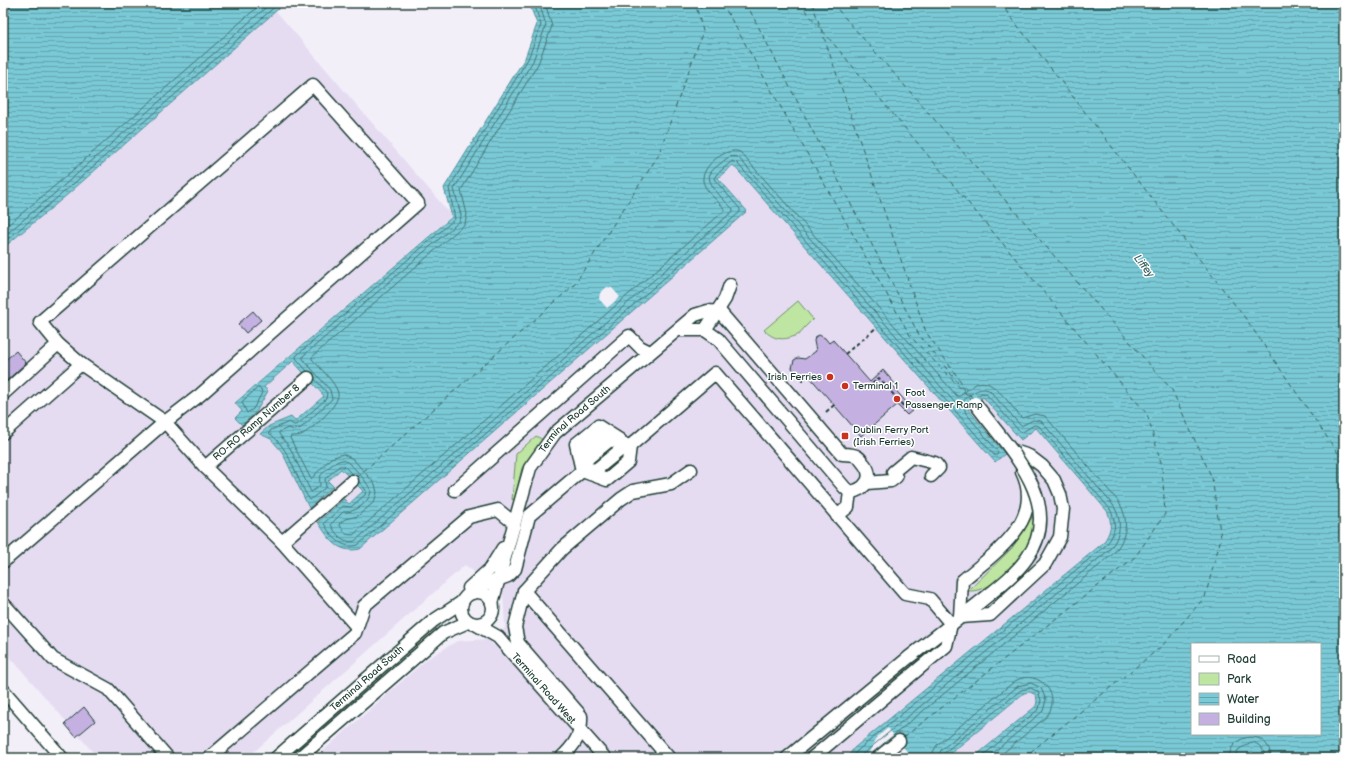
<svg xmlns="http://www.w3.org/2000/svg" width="1347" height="761" font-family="'Balsamiq Sans',sans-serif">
	<defs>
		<pattern id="water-rules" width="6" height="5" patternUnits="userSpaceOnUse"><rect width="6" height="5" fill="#7ac9d6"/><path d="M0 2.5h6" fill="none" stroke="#63a4ae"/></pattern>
	</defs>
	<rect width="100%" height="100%" fill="#f3eff9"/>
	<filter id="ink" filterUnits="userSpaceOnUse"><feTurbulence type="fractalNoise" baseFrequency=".025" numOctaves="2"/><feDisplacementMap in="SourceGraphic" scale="8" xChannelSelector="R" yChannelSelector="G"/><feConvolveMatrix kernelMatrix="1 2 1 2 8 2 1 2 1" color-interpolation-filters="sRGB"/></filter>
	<g filter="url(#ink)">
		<path fill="#e5dcf2" d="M276 11 452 216 235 402 242 411V425L264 387 293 361 324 396 271 439 282 452 309 508 333 486 328 481 342 469 363 492 349 504 344 499 327 536 746 211 718 178 733 165 995 461 1005 453 968 409 983 396 1022 440 1036 428 1107 511 1111 519V529L1108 536 1103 543 854 748 847 758H315L427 659 457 641 488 639 494 646 505 627 503 594 465 565 247 758H98L3 649V248L67 195Z
			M1031 692 1036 695 1038 701 1036 706 973 758H945L1024 693Z"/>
		<path fill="#bee5a1" stroke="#6e916a" d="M798 301 813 319 803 329 800 334C786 340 776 342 764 330Z
			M536 436 543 440 522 468 515 498 512 500 516 454Z
			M1033 516C1033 520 1035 525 1034 528 1029 553 995 593 968 591L1012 548Z"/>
		<path fill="url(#water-rules)" stroke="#569195" fill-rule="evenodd" d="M3 3H285L67 195 3 248Z
			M529 3H1344V758H1258L1252 751 1242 758H973L1036 706 1037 701 1036 695 1030 692 1024 693 945 758H847L854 748 1103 543C1111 532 1113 523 1107 511L1036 428 1021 440 983 397 968 409 1005 454 995 462 733 165 718 178 747 211 360 549C338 554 329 539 318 522L344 499 349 504 363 491 341 469 328 481 333 486 309 508 282 452 271 439 260 434 269 426 291 417 295 421 324 396 293 361 264 387 268 391 256 412 242 425 235 418 242 411 235 403 452 217 444 188 525 58 537 24ZM1192 644H1320V734H1192Z"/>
		<path fill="#f3eff9" d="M607 287 612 288 620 297 607 308 599 299 600 293Z
			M888 728 908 753 902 758H866L878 736Z"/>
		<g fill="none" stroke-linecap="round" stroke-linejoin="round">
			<path stroke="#437575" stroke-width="1" d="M539 3 546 25 533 61 454 189 461 215 460 221 303 356V359L330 390 332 399 301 428 295 430 288 428 279 432V434L290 448 311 492 320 486C320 483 319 480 320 477 323 471 336 460 343 460 350 461 371 486 371 492 368 504 354 513 343 512L331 524C334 533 344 544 355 541L733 211V209C726 202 705 183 710 174 712 169 718 166 721 163 727 158 730 155 738 157L957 405H960C966 397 980 384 990 391L1021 426 1033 420 1041 421 1113 505C1123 521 1121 536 1109 550L858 758
				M545 3 552 26 538 64 461 190 467 214 465 224 312 357V359C319 367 336 383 338 393 340 405 313 428 303 434 299 436 296 436 291 436L290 438 311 479 331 458 343 454 353 459 375 484 377 493 374 502 358 516 345 519 339 524 346 534 353 535 724 211V208C718 201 705 191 703 181 701 166 727 146 740 152L957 396H960C965 392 971 386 978 383 993 377 1012 408 1022 418L1035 414 1045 416 1118 501C1130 519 1127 538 1113 554L866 758
				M3 229 57 184 262 3
				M3 237 61 188 271 3
				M3 243 64 192 279 3
				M307 371 296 358V356L455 219 449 188 528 59 541 25 534 3
				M315 379 327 393 326 399 298 424 294 425 289 422 271 430 269 433C291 449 295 478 310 500L326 487 325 479 339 466H344L352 474
				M258 388 261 389 262 393 253 409 247 413 242 402Z
				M359 482 366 490 365 495 351 507 343 506 324 523C330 536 343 550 358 545L740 212V209L714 179 716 175 732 161 737 163 994 455H997L998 452 965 412V407L968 404
				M852 758 857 751 1105 546C1116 534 1117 523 1110 509L1039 426 1034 425 1021 433 986 394 982 393 977 396
				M932 758 933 752 937 745 1015 681C1039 667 1065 697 1045 718L997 758
				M938 758 941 750 1018 686 1031 683 1041 688 1046 700 1043 711 987 758
				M943 758 944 753 1021 690 1031 688 1038 692 1041 700 1039 709 980 758
				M1229 758C1230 732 1270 728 1271 758
				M1235 758 1238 750 1251 742C1259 743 1265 750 1265 758"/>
			<path stroke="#36605c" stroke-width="1" stroke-dasharray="5 4" stroke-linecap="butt" d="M722 3 911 337 972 400
				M746 3 919 335 969 396
				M799 3 1147 414 1162 466 1165 514 1135 557 904 737
				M812 3 926 332 973 399
				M832 3 1172 390 1212 478 1221 538 1205 597 1162 646 1023 758
				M1000 3 1246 319 1344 462
				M357 477 574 285 658 156 703 31 695 3"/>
		</g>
		<path fill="#c4b1e1" stroke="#1f3d34" d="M253 311 261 320 246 333 238 324Z
			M819 335 825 338 829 343 833 340 870 382 883 370 896 385 893 387 913 410 907 415 897 405 861 436 808 375 802 381 792 368 794 360 798 358 805 359 816 351 814 341 815 337Z
			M16 351 26 363 3 384V362Z
			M84 707 95 721 76 737 65 724Z"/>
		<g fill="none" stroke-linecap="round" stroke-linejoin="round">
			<g stroke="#1f3d34" stroke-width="15">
				<g id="minor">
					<path d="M705 330 725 299 730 285"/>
					<path d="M3 394 58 344"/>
					<path d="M3 433 81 364"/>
					<path d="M582 463V451L604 433 613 438"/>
					<path id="s1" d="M205 467 308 378"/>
					<path d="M582 471 597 469 619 451 630 446 715 373 905 594 930 599 951 624"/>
					<path d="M582 471 576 444 598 426 620 440"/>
					<path d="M585 472 607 480 628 462 630 446"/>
					<path d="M867 483 891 481 896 477 893 472 911 457 935 463 939 468 931 476"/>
					<path d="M455 490 629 336 640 347 650 352"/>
					<path d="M837 516 848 507 850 492"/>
					<path d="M282 542 352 481"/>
					<path d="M3 562 165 422 200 395 418 203 313 85 40 322 58 344 81 364 165 422 205 467 282 542 357 627"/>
					<path d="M469 588 490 569 503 548"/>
					<path d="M524 591 669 758"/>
					<circle cx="477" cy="608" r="16"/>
					<path d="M472 593 481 586 508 576 515 569 529 516 582 471 588 458 610 440 630 446"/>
					<path d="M3 603 53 659 108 689 168 758"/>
					<path id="s2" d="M492 603 530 468 555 433 695 315 708 311 720 312 842 454C847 454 854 454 858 457 860 458 862 462 864 464 875 477 865 490 850 492L845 488 718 339 705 330H678"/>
					<path d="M960 617 962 581C993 554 1046 521 1022 472"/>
					<path d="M960 617 990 615 1045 564 1060 537 1063 509 1060 494 1054 480 1042 466 1029 456 1011 450"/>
					<path id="s3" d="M477 625 498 637 505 645 605 758"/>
					<path d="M3 690 62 758"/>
					<path d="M209 758 355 633 364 606 469 517 498 510 514 523"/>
					<path id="s4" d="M276 758 433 621 462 602"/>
					<path d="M299 758 443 633 468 622"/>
					<path d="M561 758C574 746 582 735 581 716L518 643 515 627 524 591 562 549 621 499 633 491 671 484 691 470"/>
					<path d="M787 758 908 658 980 602"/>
					<path d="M812 758 946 646 951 624"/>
					<path d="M878 758 899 741"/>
				</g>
			</g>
			<path stroke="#1f3d34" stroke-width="2" stroke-dasharray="4 3" stroke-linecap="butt" d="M845 354 877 327
				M872 384 879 378 906 409
				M826 412 834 405"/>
			<use href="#minor" stroke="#fff" stroke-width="12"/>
			<g stroke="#1f3d34" stroke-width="15" stroke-linecap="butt">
				<path id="minor-bridge" d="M975 403C1006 446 1067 503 1027 558 1015 575 996 589 980 602"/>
			</g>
			<use href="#minor-bridge" stroke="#fff" stroke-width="12"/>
		</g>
	</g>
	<g fill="#c8321e" stroke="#fff" stroke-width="1.5">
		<circle cx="830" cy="377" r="4"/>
		<circle cx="845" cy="386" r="4"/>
		<circle cx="897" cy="399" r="4"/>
		<rect x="841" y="432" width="8" height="8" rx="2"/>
	</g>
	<g text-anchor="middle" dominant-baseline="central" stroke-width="3" stroke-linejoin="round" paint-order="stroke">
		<g font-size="10" fill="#1f3d34" stroke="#fff" text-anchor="start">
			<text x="822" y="377" text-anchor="end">Irish Ferries</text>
			<text x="853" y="386">Terminal 1</text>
			<text x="905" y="393">Foot<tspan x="905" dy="12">Passenger Ramp</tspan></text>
			<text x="853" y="430">Dublin Ferry Port<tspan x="853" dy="12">(Irish Ferries)</tspan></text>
		</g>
		<g font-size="10" fill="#1f3d34" stroke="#fff">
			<text stroke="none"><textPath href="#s2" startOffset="207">Terminal Road South</textPath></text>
			<text stroke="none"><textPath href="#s1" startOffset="68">RO-RO Ramp Number 8</textPath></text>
			<text stroke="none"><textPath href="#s4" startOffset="121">Terminal Road South</textPath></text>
			<text stroke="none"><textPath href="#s3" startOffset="93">Terminal Road West</textPath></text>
		</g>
		<g font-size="11" font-style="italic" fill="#36605c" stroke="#fff">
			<text transform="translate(1144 266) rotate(53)">Liffey</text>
		</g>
	</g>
	<rect width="1347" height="761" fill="none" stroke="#fff" stroke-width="16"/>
	<rect x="8" y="8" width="1331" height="745" fill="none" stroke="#1f3d34" stroke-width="1.5" filter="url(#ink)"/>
	<rect x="1191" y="643" width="130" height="92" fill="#ffffff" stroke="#a5b1ae"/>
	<rect x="1199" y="656" width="20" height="6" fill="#ffffff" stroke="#a5b1ae"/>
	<text x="1227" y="663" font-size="12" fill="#1f3d34">Road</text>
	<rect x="1199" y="673" width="20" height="12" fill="#bee5a1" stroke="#a5b1ae"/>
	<text x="1227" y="683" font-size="12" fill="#1f3d34">Park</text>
	<rect x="1199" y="693" width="20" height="12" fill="url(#water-rules)" stroke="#a5b1ae"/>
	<text x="1227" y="703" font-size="12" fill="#1f3d34">Water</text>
	<rect x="1199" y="713" width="20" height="12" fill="#c4b1e1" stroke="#a5b1ae"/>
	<text x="1227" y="723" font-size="12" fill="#1f3d34">Building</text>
</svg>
